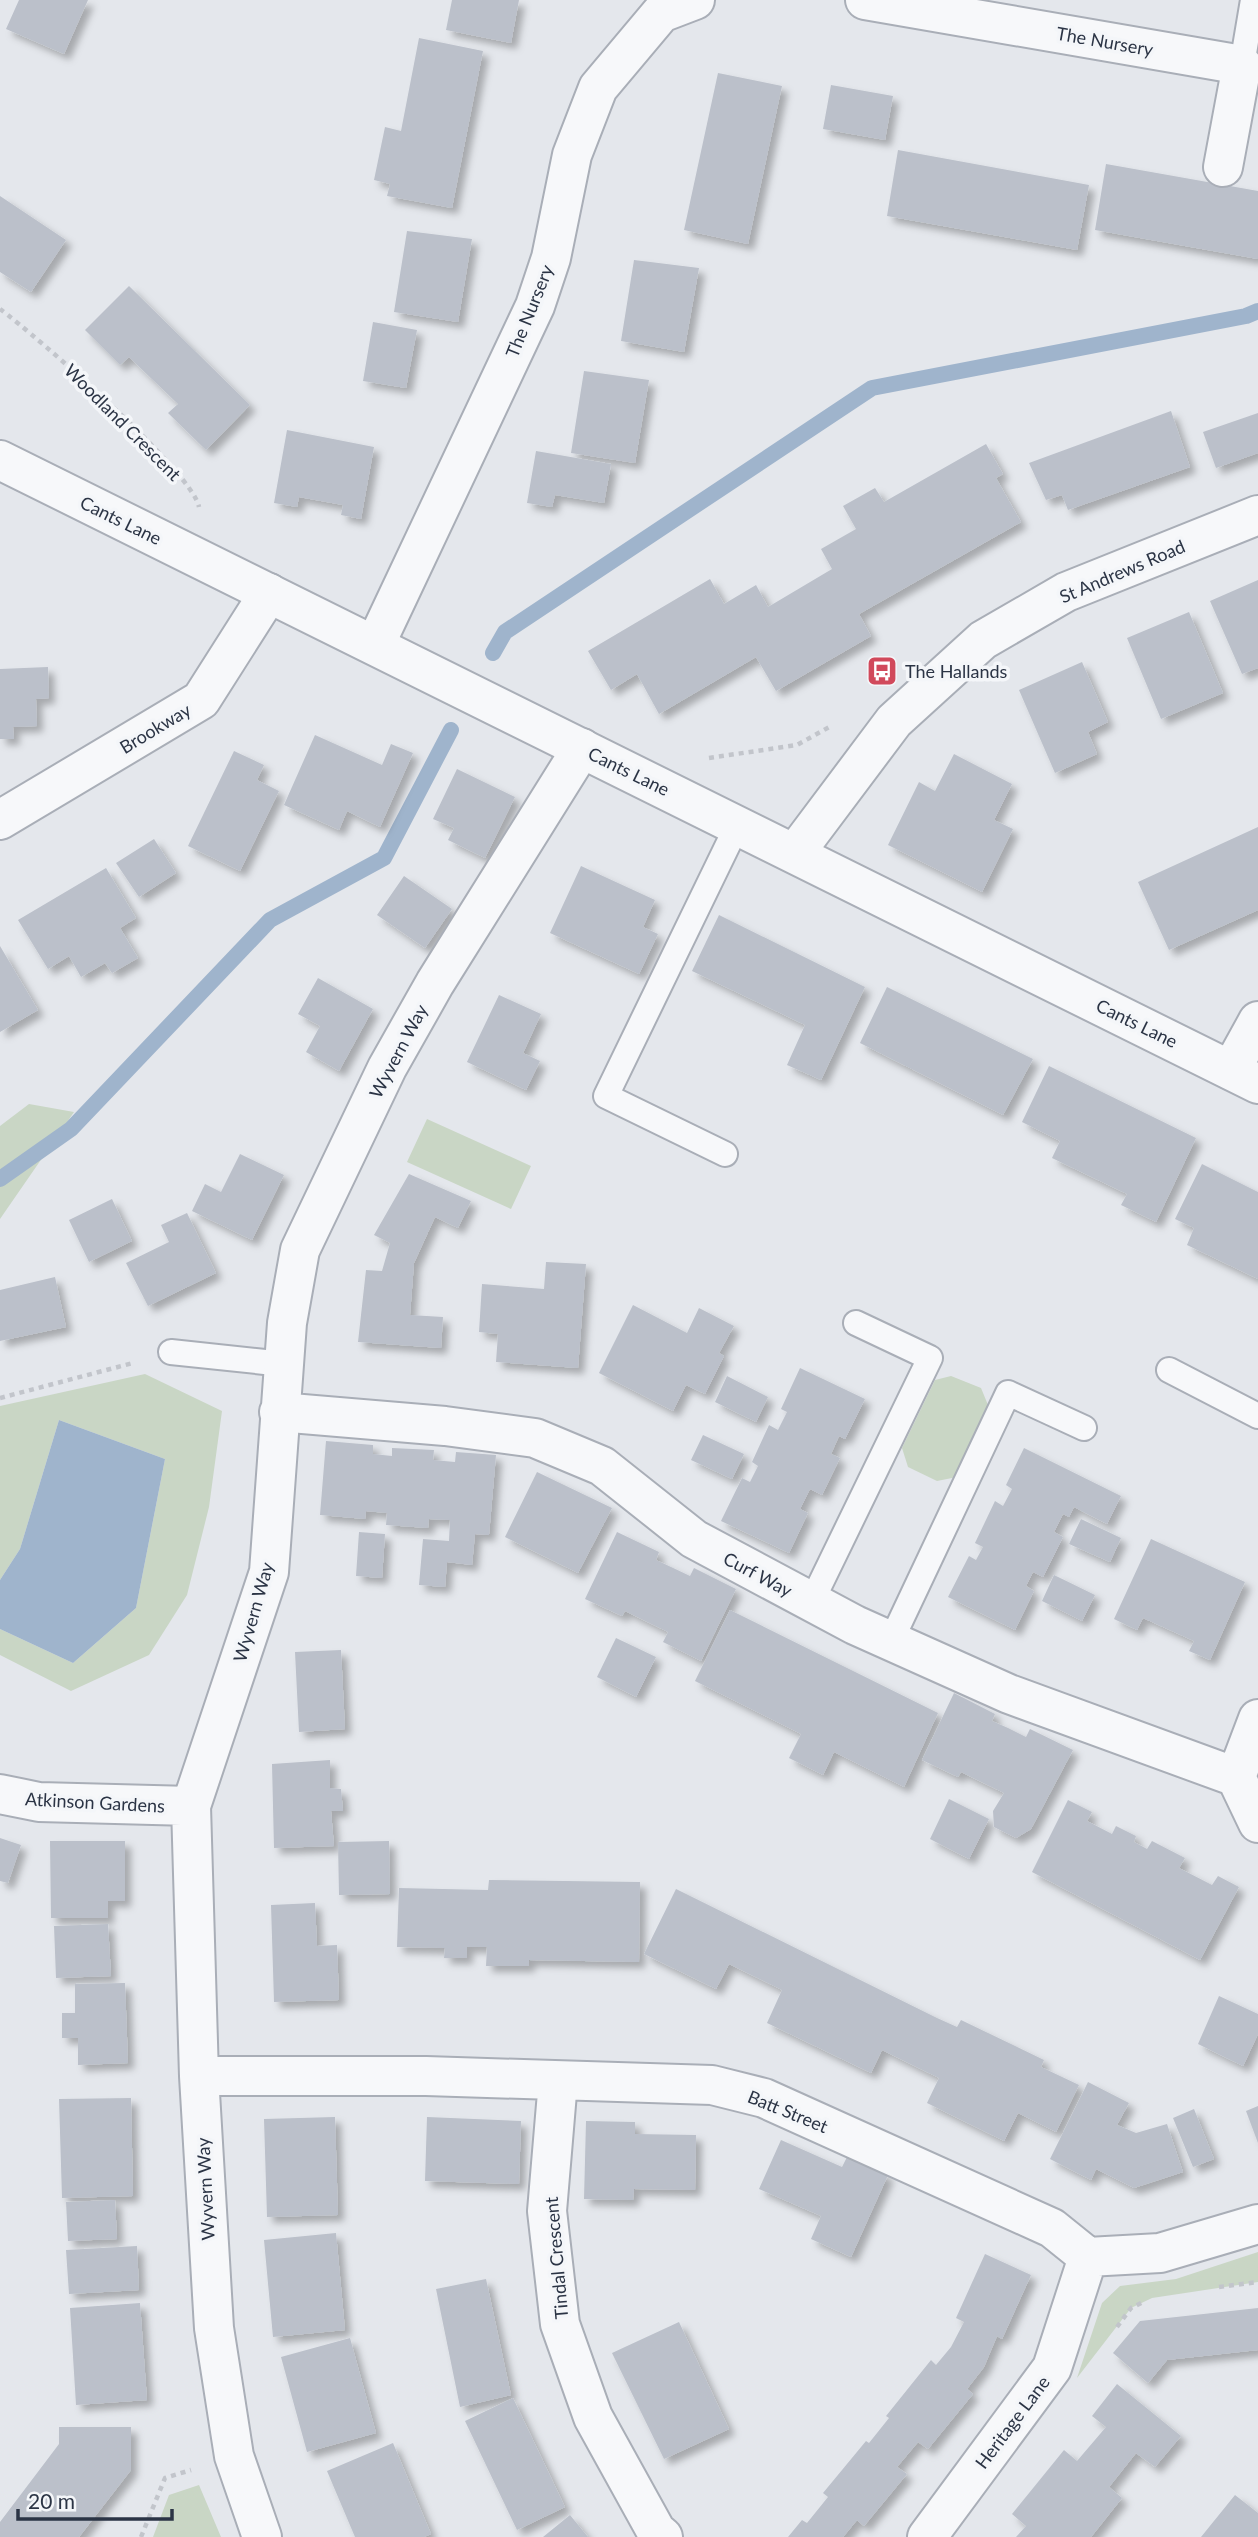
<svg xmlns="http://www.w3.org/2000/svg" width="1258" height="2537" font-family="Lato,sans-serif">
	<defs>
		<filter id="shadow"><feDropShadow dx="6" dy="6" stdDeviation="3.5" flood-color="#0004"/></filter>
	</defs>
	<rect width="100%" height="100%" fill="#e4e7ec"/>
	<path fill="#c9d6c5" d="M29 1104 74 1112 0 1219V1126Z
		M427 1119 531 1166 511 1209 407 1162Z
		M145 1374 222 1411 209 1507 187 1595 149 1655 71 1691 0 1655V1629L73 1663 136 1608 165 1459 59 1420 20 1549 0 1580V1406Z
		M951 1376 981 1388 988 1405 957 1477 937 1481 908 1467 902 1448 935 1380Z
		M1258 2252V2282L1152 2298 1131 2308 1077 2378 1102 2303 1120 2286 1176 2279Z
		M199 2485 221 2537H153L169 2495Z"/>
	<path fill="#9fb4cc" d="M59 1420 165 1459 136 1608 73 1663 0 1629V1580L20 1549Z"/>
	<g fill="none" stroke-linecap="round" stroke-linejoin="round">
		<path stroke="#9fb4cc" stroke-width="16" d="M493 653 505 632 872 388 1246 316 1258 311
			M0 1179 71 1129 270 920 384 858 451 730"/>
	</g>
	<path fill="#bbc0ca" filter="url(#shadow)" d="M19 0H88L64 54 6 29Z
		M452 0H519L511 43 446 30Z
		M419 38 483 51 452 208 387 196 390 184 374 180 385 127 401 131Z
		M718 73 782 86 748 244 684 230Z
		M831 85 893 96 885 140 823 129Z
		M898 150 1089 185 1077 250 887 216Z
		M1106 164 1258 191V259L1095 230Z
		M0 196 66 240 31 292 0 272Z
		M407 231 472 239 458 322 394 312Z
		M634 260 699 268 684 352 621 341Z
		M129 286 250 405 206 450 168 413 178 404 154 381 129 357 120 365 85 330Z
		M373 322 417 330 406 388 363 381Z
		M584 371 649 380 635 463 571 453Z
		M1171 411 1190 467 1068 510 1062 495 1046 500 1029 463Z
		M1258 413V453L1216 468 1203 432Z
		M287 430 374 447 361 519 341 515 343 505 299 497 297 507 274 503Z
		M986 444 1003 474 996 478 1021 522 859 614 871 636 776 691 756 657 659 714 637 674 611 690 588 651 710 579 724 604 756 585 768 607 832 569 821 549 856 529 843 506 875 488 884 502Z
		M536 451 611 464 604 503 555 495 552 507 527 503Z
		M1258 580V668L1242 674 1210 601Z
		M1189 612 1223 693 1161 719 1127 638Z
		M1082 662 1108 722 1088 732 1097 754 1055 773 1019 690Z
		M48 667 49 698 36 699 37 726 13 727 14 739H0V669Z
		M315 735 382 765 391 744 413 753 380 827 347 811 339 830 284 805Z
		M234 751 264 765 257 780 279 791 240 871 188 846Z
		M954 754 1012 784 994 820 1013 829 982 892 888 845 919 782 935 791Z
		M457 769 515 797 485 858 448 840 454 828 433 819Z
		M1258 827V910L1169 950 1138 882Z
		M154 839 176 873 139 897 116 863Z
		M581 866 655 900 643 927 658 934 639 974 550 933Z
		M106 868 136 918 120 928 138 958 112 973 105 963 81 977 69 956 48 969 18 920Z
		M404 876 452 909 425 948 377 915Z
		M719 915 865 987 821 1080 787 1065 805 1025 692 971Z
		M0 946 38 1010 0 1032Z
		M318 978 373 1009 339 1071 306 1052 320 1026 298 1014Z
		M887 987 1033 1059 1003 1115 860 1043Z
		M499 995 541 1014 523 1053 540 1061 526 1090 467 1062Z
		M1049 1066 1196 1138 1156 1222 1121 1205 1127 1194 1052 1158 1060 1141 1022 1122Z
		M240 1154 284 1175 252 1240 192 1211 205 1184 221 1192Z
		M1202 1164 1258 1192V1279L1187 1245 1194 1228 1175 1219Z
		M409 1174 471 1201 458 1228 435 1217 414 1263 410 1315 443 1317 441 1348 358 1342 366 1270 382 1271 390 1243 374 1235Z
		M112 1199 132 1241 89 1262 69 1220Z
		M187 1213 216 1273 148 1306 126 1263 169 1242 161 1225Z
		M546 1262 586 1264 578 1368 496 1362 498 1334 479 1332 482 1284 544 1289Z
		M55 1277 66 1327 0 1341V1290Z
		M633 1305 687 1333 699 1308 734 1326 719 1353 724 1356 705 1394 686 1385 673 1411 599 1373Z
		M800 1368 865 1399 845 1439 839 1436 831 1454 840 1458 822 1495 810 1489 800 1509 808 1513 789 1553 721 1521 742 1478 750 1482 758 1466 752 1462 769 1425 778 1430 787 1412 781 1409Z
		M727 1376 768 1397 756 1422 715 1402Z
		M703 1435 744 1454 732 1479 691 1460Z
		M326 1441 373 1445V1454L392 1456V1448L434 1450 433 1460 455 1462 456 1452 496 1455 489 1535 475 1534 472 1565 447 1562 445 1587 419 1585 423 1539 449 1541 450 1520 429 1519 428 1528 386 1525 387 1513 366 1511 365 1519 320 1515Z
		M1024 1448 1121 1496 1107 1524 1074 1507 1069 1517 1063 1514 1054 1532 1063 1537 1043 1577 1033 1572 1026 1586 1034 1591 1015 1630 948 1597 969 1556 976 1560 983 1547 975 1543 995 1501 1003 1506 1012 1489 1006 1485Z
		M537 1472 612 1508 578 1573 505 1537Z
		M1081 1519 1121 1538 1110 1562 1069 1544Z
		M359 1532 385 1534 382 1578 356 1576Z
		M617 1532 659 1552 656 1560 671 1567 690 1576 694 1568 736 1589 701 1661 663 1642 668 1632 625 1611 622 1616 585 1599Z
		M1151 1539 1245 1582 1210 1660 1189 1651 1194 1641 1143 1618 1137 1630 1114 1619Z
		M1054 1575 1095 1595 1082 1621 1042 1601Z
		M730 1610 938 1713 904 1787 834 1752 823 1775 789 1758 801 1734 695 1681Z
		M616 1638 656 1657 636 1697 597 1677Z
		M341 1650 345 1729 299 1732 295 1652Z
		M954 1693 995 1714 992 1721 1008 1728 1026 1737 1030 1729 1073 1750 1031 1829 1016 1838 994 1827 993 1811 1004 1793 961 1772 958 1777 922 1760Z
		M330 1760V1788L341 1789 343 1811H331L334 1846 274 1848 272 1764Z
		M949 1799 989 1819 969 1859 930 1839Z
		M1068 1800 1092 1812 1087 1821 1112 1834 1116 1826 1136 1836 1134 1842 1147 1849 1152 1841 1185 1858 1179 1868 1212 1885 1218 1876 1239 1887 1200 1960 1032 1872Z
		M0 1838 21 1845 8 1883 0 1881Z
		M50 1841H125V1901H108V1918H51Z
		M389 1841 390 1894 339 1895 338 1842Z
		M489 1880 640 1882 639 1962 529 1960V1966H486L487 1947H467V1958H444L445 1948 397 1947 399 1888 488 1890Z
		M676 1889 937 2018 957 2027 961 2020 1044 2060 1041 2067 1079 2085 1056 2132 1018 2113 1004 2141 927 2103 939 2078 882 2050 871 2073 767 2023 782 1990 729 1964 716 1989 644 1954Z
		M315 1903 317 1946 337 1945 339 2000 274 2002 271 1905Z
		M108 1924 111 1976 56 1978 54 1926Z
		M125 1983 128 2063 78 2065V2038H62V2013H75V1984Z
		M1219 1996 1258 2014V2034L1243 2066 1198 2044Z
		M1088 2082 1129 2103 1117 2125 1136 2133 1167 2124 1183 2172 1134 2188 1096 2169 1091 2180 1050 2159Z
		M131 2098 133 2196 62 2198 59 2099Z
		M1258 2106V2143L1246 2111Z
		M1194 2109 1214 2159 1193 2167 1173 2118Z
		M335 2117 338 2215 267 2217 264 2119Z
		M427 2117 521 2121 519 2184 425 2181Z
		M586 2121 635 2122V2134L696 2135 695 2190 634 2189 633 2200 584 2199Z
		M781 2140 842 2167 847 2157 888 2175 851 2257 811 2239 821 2216 759 2189Z
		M115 2200 117 2239 68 2241 66 2202Z
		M336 2233 345 2330 273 2337 264 2240Z
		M137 2246 139 2290 69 2294 66 2250Z
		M985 2254 1031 2275 1002 2339 997 2336 984 2367 967 2389 973 2394 928 2449 918 2442 897 2467 907 2474 864 2526 857 2520 843 2537H788L802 2520 807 2523 828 2497 823 2493 866 2441 869 2443 889 2418 886 2416 931 2360 936 2365 951 2347 964 2322 956 2318Z
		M486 2279 511 2395 460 2407 436 2289Z
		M140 2303 147 2400 76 2405 70 2308Z
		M1258 2308V2350L1167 2360 1148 2383 1113 2353 1140 2321Z
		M679 2322 729 2429 664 2459 612 2353Z
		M350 2338 376 2433 307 2452 281 2357Z
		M1117 2384 1181 2436 1155 2467 1136 2453 1109 2487 1122 2498 1091 2537H1016L1026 2526 1012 2514 1064 2450 1077 2461 1106 2427 1092 2416Z
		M513 2398 565 2507 517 2530 465 2421Z
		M59 2427H131V2470L79 2537H0V2522L59 2444Z
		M393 2443 431 2534 424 2537H355L327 2471Z
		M1235 2495 1258 2513V2537H1201Z
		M570 2515 588 2537H543Z"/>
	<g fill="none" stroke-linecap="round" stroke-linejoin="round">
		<g stroke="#a9aeb7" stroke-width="28">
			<path id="service" d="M1242 65 1253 0
				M725 1154 606 1096 738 824
				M171 1352 284 1364
				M1169 1370 1258 1416
				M811 1603 930 1358 856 1323
				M891 1641 1008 1393 1084 1428"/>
		</g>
		<g stroke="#a9aeb7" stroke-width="42">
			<path id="minor" d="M865 0 1242 65 1223 167
				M375 645 535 306 551 258 572 155 598 88 661 13 695 0
				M0 820 201 700 269 593
				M795 853 894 721 983 640 1066 592 1258 515
				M1231 1070 1258 1021
				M279 1412 445 1426 535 1438 602 1466 694 1539 855 1625 1009 1694 1236 1777 1258 1823
				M1236 1777 1258 1719
				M0 1794 39 1802 191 1806
				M199 2076H426L712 2085 764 2098 1052 2228 1088 2257 1160 2253 1258 2224
				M558 2081 547 2211 560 2324 593 2417 656 2531 663 2537
				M262 2537 234 2456 214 2328 199 2076 191 1806 269 1572 287 1323 300 1250 387 1068 435 983 582 748
				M927 2537 1052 2368 1088 2257"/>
		</g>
		<g stroke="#a9aeb7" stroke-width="42">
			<path id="tertiary" d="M0 460 1258 1084"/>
		</g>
		<path stroke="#c2c5cb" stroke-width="4.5" stroke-dasharray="5 5" stroke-linecap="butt" d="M0 309C36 336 192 471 199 507
			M709 758 797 745 831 726
			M0 1398 133 1363
			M1219 2287 1258 2282
			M1117 2327 1131 2308 1143 2302
			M141 2537 165 2478 191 2470"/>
		<use href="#service" stroke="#f7f8fa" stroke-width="24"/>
		<use href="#minor" stroke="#f7f8fa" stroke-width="38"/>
		<use href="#tertiary" stroke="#f7f8fa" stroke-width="38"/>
	</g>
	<defs>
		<g id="bus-square" transform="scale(1.575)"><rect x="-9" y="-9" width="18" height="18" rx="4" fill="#d1495b" stroke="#f4f6f9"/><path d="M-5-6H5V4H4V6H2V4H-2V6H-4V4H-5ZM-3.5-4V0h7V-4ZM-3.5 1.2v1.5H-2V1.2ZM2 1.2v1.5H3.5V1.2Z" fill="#fff"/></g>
	</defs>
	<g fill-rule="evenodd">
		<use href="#bus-square" x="882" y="671"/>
	</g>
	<g text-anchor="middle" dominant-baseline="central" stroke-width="7" stroke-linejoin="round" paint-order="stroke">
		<g font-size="18" fill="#2b3445" stroke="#f4f6f9">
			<text transform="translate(1105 41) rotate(10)">The Nursery</text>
			<text transform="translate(529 311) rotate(-68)">The Nursery</text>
			<text transform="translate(123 422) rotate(45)">Woodland Crescent</text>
			<text transform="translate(121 520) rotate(26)">Cants Lane</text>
			<text transform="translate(1122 571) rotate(-23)">St Andrews Road</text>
			<text transform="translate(155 728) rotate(-31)">Brookway</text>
			<text transform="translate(629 771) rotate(26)">Cants Lane</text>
			<text transform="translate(1137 1023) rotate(26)">Cants Lane</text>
			<text transform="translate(398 1051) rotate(-62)">Wyvern Way</text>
			<text transform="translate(758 1574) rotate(28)">Curf Way</text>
			<text transform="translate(253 1612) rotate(-74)">Wyvern Way</text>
			<text transform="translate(95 1802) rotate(3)">Atkinson Gardens</text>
			<text transform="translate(788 2111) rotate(22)">Batt Street</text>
			<text transform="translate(205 2189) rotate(-93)">Wyvern Way</text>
			<text transform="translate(556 2258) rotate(-95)">Tindal Crescent</text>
			<text transform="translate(1012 2422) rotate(-53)">Heritage Lane</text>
		</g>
		<g font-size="18" fill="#2b3445" stroke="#f4f6f9" text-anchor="start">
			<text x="905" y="671">The Hallands</text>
		</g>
	</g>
	<path d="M18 2509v10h154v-10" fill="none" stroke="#2b3445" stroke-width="3.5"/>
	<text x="28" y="2509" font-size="21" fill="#2b3445" stroke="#f4f6f9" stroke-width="5" paint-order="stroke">20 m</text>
</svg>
